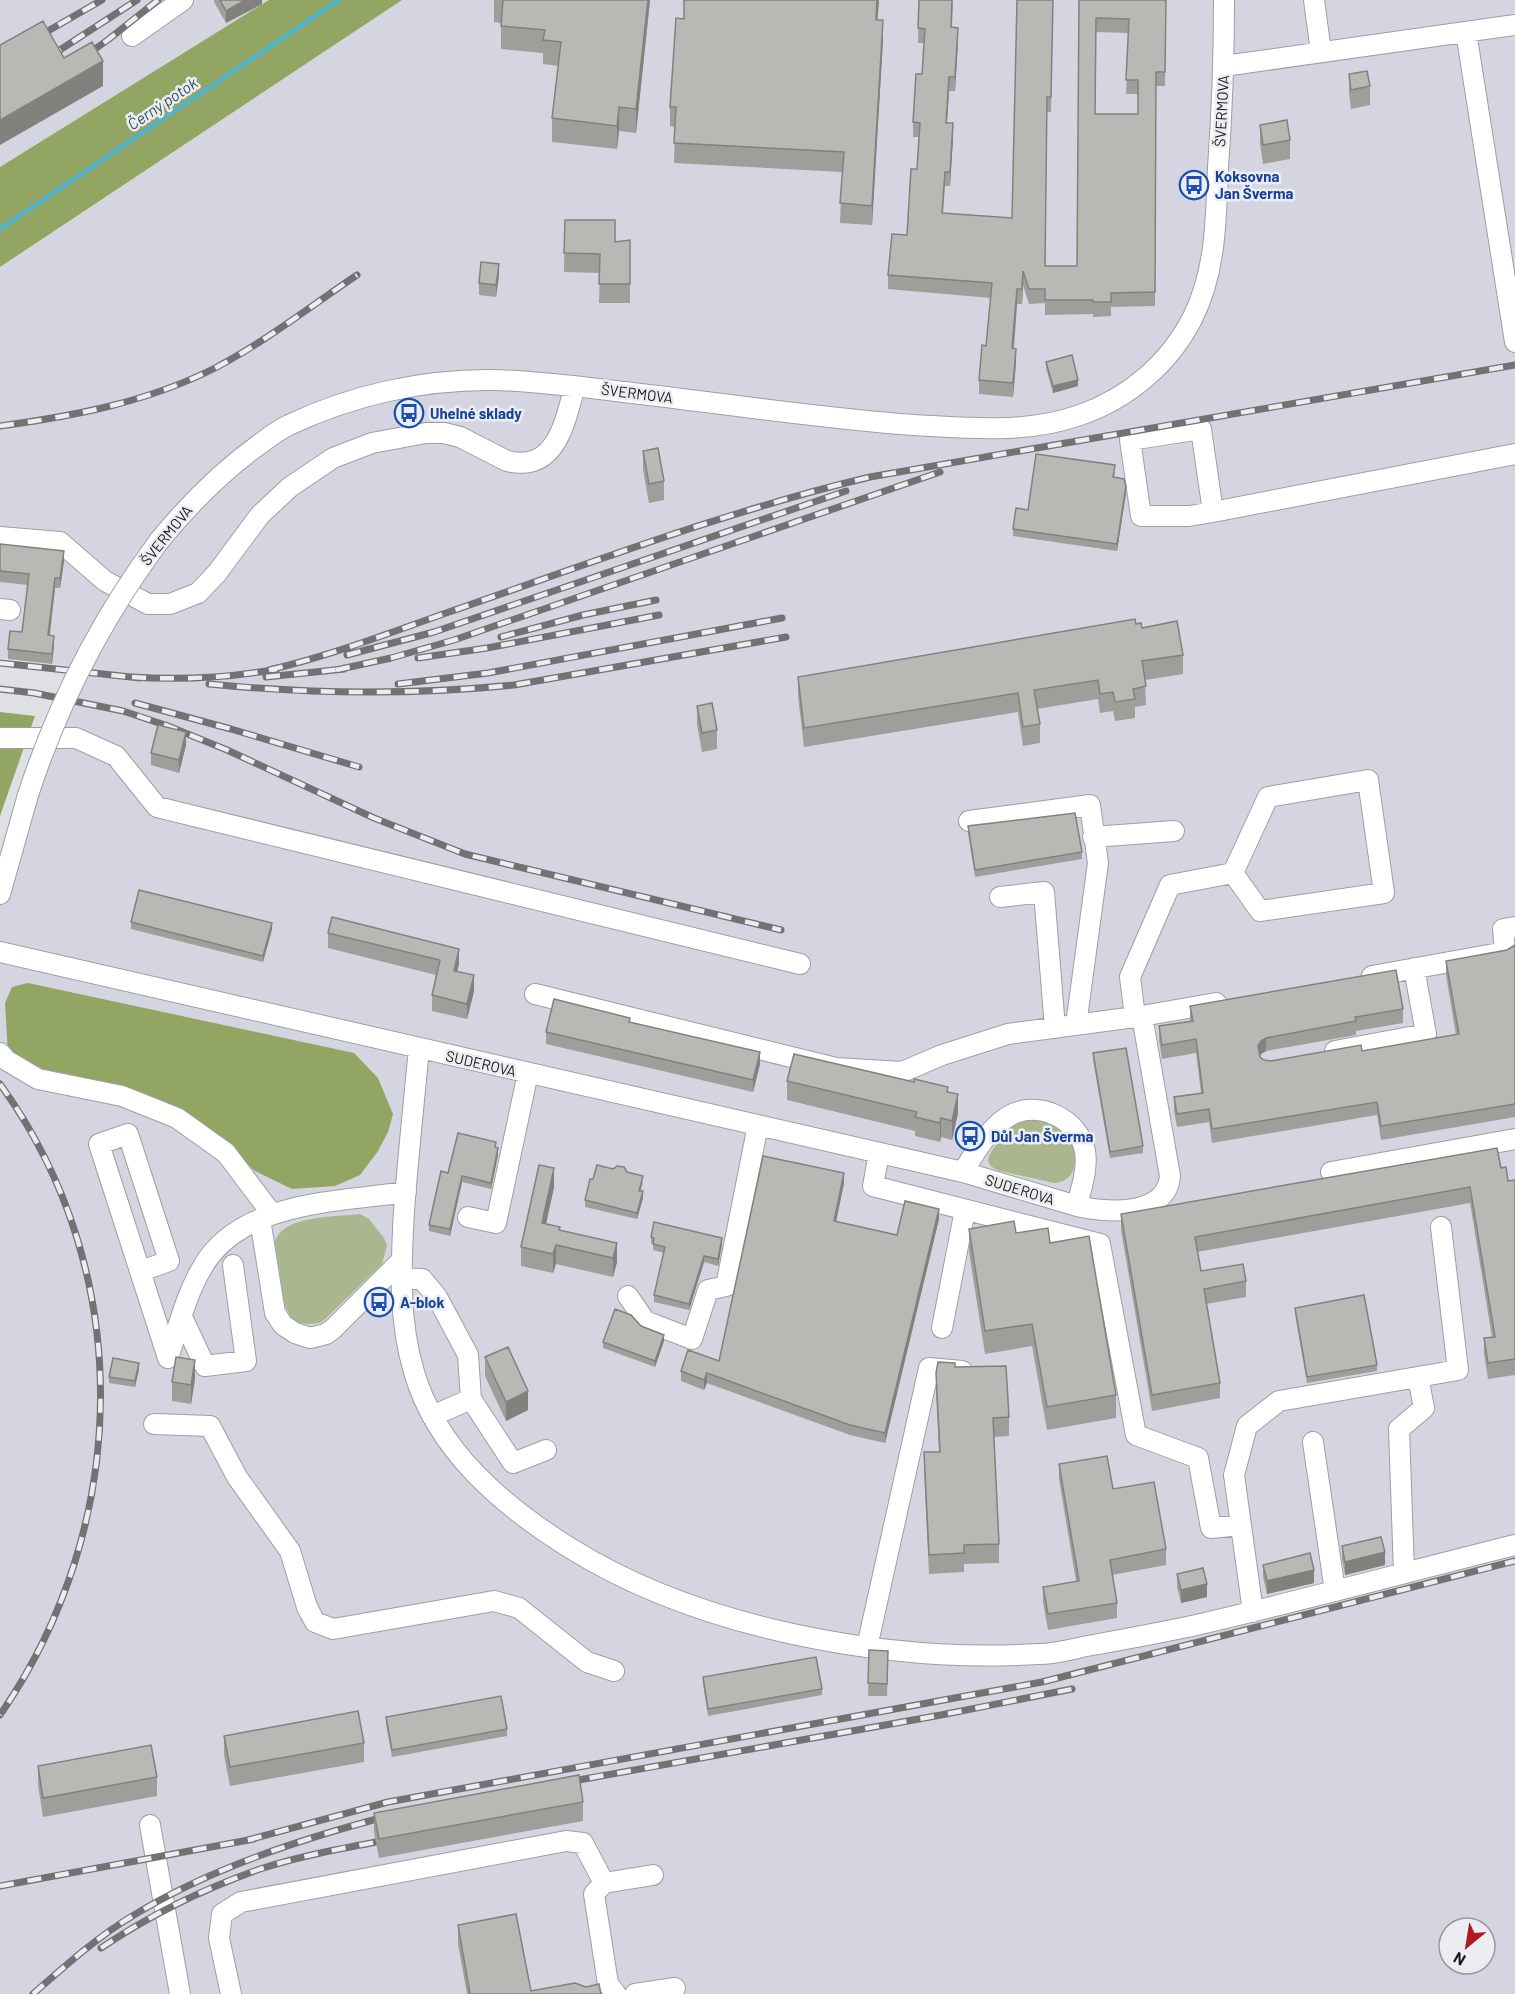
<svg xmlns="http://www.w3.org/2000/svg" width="1515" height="1994" font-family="Barlow,sans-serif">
	<rect width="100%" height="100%" fill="#dfe0e4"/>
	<path fill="#d4d5e1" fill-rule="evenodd" d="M0 0H269L0 167Z
		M402 0H1515V1994H0V894L80 667 0 658V267ZM1449 1928H1485V1964H1449Z"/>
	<path fill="#aab68d" d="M1035 1119C1043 1120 1051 1122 1057 1126 1078 1139 1085 1181 1054 1183L1000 1171C980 1164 990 1153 999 1141 1003 1136 1006 1130 1012 1126 1019 1121 1026 1120 1035 1119Z
		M360 1214 369 1219 384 1238 387 1246 382 1264 322 1322C288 1331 284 1308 281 1281 279 1268 277 1256 275 1243 280 1215 337 1217 360 1214Z"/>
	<path fill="#93a562" d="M269 0H402L0 267V167Z
		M0 712 35 716 0 816Z
		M28 983 354 1053 378 1078 393 1114 388 1132 378 1151 360 1175 335 1186 292 1189 255 1171 221 1139 8 1055 5 1003 12 987Z"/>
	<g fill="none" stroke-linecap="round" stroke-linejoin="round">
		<path stroke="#55b3c6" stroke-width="5" d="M0 229 339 0"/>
		<g stroke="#9e9fa3" stroke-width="22">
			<path id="minor" d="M1314 0 1321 52
				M1466 32 1515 342
				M132 36 183 0
				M1224 66 1515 25
				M1213 512 1201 429 1130 440 1141 516H1189L1213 512 1515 454
				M0 537 60 542 105 581 148 604H170L198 593 217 573 260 515 290 487 333 458 372 443 426 433H444L460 437 507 461C557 473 565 421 575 386
				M159 541C190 503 224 469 264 441 272 435 280 429 289 425 352 395 424 379 494 380 537 381 581 387 624 392 721 403 817 418 914 425 970 428 1027 434 1080 415 1129 398 1170 363 1193 317 1216 271 1216 219 1218 168 1222 112 1224 56 1224 0
				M0 609 10 610
				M0 738H76L116 756 157 807 800 964
				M969 821 1090 805 1098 863 1076 1025
				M1093 837 1174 831
				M0 894 28 795
				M1000 897 1044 892 1055 1028
				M0 952 963 1172 1077 1206C1081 1188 1088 1170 1085 1151 1079 1119 1038 1099 1009 1116 989 1128 975 1152 963 1172
				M1372 976 1505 952 1503 929 1515 927
				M535 994 836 1068 902 1072 942 1055 1008 1034 1142 1016
				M1135 1017 1130 977 1170 885 1233 873 1268 797 1368 780 1384 893 1260 911 1233 873
				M419 1048C414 1102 408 1157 404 1211 401 1266 398 1318 414 1372 437 1451 503 1506 570 1548 700 1629 887 1663 1039 1654 1057 1654 1075 1648 1093 1645 1126 1639 1159 1633 1192 1626 1300 1601 1407 1572 1515 1545
				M1335 1051 1426 1034 1414 968
				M0 1053 6 1060 38 1079 122 1096 177 1118 226 1153 272 1214
				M879 1153 873 1186 1100 1244 1136 1435 1198 1458 1211 1528 1241 1525
				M1331 1172 1515 1139
				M1077 1206C1105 1213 1167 1217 1170 1176L1142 1016 1216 1003
				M468 1217 496 1223 528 1073
				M260 1219 275 1313 283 1325 295 1333 310 1338 326 1334 333 1329 401 1261
				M141 1271 169 1261 128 1134 99 1144 168 1358
				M400 1278 422 1279 437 1297 468 1355 471 1399 513 1463 546 1450
				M628 1296 645 1321 692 1339 708 1290 726 1286 758 1125
				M182 1317 205 1366 246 1361 233 1265
				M942 1328 965 1210
				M168 1358C178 1328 186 1295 202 1268 239 1201 339 1202 406 1192
				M432 1416 471 1399
				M154 1424 210 1426 237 1477 290 1551 307 1607 315 1622 333 1629 494 1601 519 1608 587 1662 614 1671
				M1313 1442 1335 1591
				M1404 1573 1399 1429 1424 1408 1418 1377
				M1253 1612 1234 1475 1247 1426 1279 1401 1458 1370 1441 1227
				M867 1647 929 1368 962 1371
				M150 1825 180 1994
				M231 1994 219 1938 222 1914 241 1902 566 1841 583 1843 604 1883
				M616 1994 608 1984 594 1894 604 1883 653 1875
				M635 1994 675 1988"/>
		</g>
		<use href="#minor" stroke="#fff" stroke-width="20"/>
		<g stroke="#717274" stroke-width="7">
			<path id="rail" d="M34 39 102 0
				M49 57 137 0
				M81 59 109 39 158 0
				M0 426C74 416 148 402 215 368 265 342 311 306 357 275
				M501 637 583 615 656 600
				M347 655 434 632 846 491
				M418 658 487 648 659 615
				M0 663 140 678
				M269 670C329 656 387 634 446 613 586 565 726 511 870 477L1515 365
				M336 670 391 658 454 640 940 472
				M132 677C181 680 228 678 277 669
				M266 677 344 669
				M209 684C310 694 413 695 514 685L786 637
				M398 684 488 673 782 618
				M0 689 34 693 123 711 168 726 227 750 374 818 465 854 781 930
				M135 703 231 729 359 767
				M0 1084C137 1273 131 1525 0 1715
				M562 1783 941 1715 1072 1689
				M248 1840 388 1802 1042 1682 1515 1561
				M0 1886 254 1839
				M101 1948C150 1915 203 1889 260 1869 303 1855 349 1847 393 1839
				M33 1994C65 1966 97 1937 134 1915 211 1868 301 1839 388 1816"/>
		</g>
		<use href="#rail" stroke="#ecedf1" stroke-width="4.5" stroke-dasharray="14" stroke-linecap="butt"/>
		<g stroke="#9e9fa3" stroke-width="22" stroke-linecap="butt">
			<path id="minor-bridge" d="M28 795C58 703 102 618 159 541"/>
		</g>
		<use href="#minor-bridge" stroke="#fff" stroke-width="20"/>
	</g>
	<path fill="#a09e9b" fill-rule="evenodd" d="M214 0H262V4L226 23 214 2Z
		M494 0H650L636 133 619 131 617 149 552 142V118L559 66 543 64V53L501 49V23L494 22Z
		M879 0 877 20 883 40 872 225 840 223 842 172 674 163 675 127 670 126V107L684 19Z
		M919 0H953L952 27 958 42 955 91H949L947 123 953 138 950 186H945L943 213 1012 218 1053 0 1051 112H1047L1045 266H1077L1079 0H1166L1165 86H1156L1155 306 1111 307V316L1093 317V314L1045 315V303L1029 304 1023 285 1022 304H1017L1014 349 1016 363 1013 397 979 394V380L986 346 991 298 888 289V275L907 235 917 169 919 137H913V122L922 74 924 43H918ZM1096 32 1129 33 1126 94H1138V114H1095Z
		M1349 74 1370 86V105L1351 109 1349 93Z
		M1260 125 1290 140V159L1263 164 1260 144Z
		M565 220 615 242 630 240V303H599L600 273 564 272Z
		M499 276 496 297 479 295V283Z
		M1046 362 1078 386 1053 393 1046 368Z
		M643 451 664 481V500L649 503 643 470Z
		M1115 472 1114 477 1126 493 1117 551 1013 536V529L1028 510Z
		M0 544 64 561 60 588H55L50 635 54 646 52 664 8 659V649L22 632 28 585 0 582Z
		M1136 624 1183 655V674L1145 680 1146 705 1135 707V718L1115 721 1113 711 1100 713 1098 699 1037 709 1040 724V743L1023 746 1018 712 804 747 798 696V677Z
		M697 706 717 730V749L702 752 697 725Z
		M186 745 179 773 151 765V753Z
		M968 826 1082 852V859L975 877 968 833Z
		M131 922 272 929 263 962 131 929Z
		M328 933 459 964 457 972 474 991 467 1019 432 1011V995L436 975 328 948Z
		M1515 945V1117L1381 1140 1377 1115 1212 1143 1209 1122 1177 1127 1174 1111V1097L1201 1093 1196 1053 1162 1059 1159 1040V1026L1190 1021V1006L1403 1009V1023L1356 1031V1035L1266 1051 1261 1054 1260 1057 1264 1060 1271 1061 1362 1051 1456 1035 1446 975V961L1507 950Z
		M630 1022 760 1064 753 1092 546 1044V1032Z
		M1093 1053 1143 1146V1153L1110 1158 1093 1060Z
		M787 1081 948 1092 958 1113 952 1140 941 1137 940 1142 915 1136V1131L787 1100Z
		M496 1148 498 1155 491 1189 462 1182 450 1236 429 1231V1225L448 1173Z
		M1501 1168 1508 1181 1515 1180V1375L1488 1379 1484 1354V1338L1492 1337 1470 1203 1197 1252 1201 1271 1246 1281V1297L1206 1304 1220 1383V1398L1152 1411 1121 1230V1214Z
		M627 1172 643 1182 641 1191 643 1198 637 1219 585 1207V1200L593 1179Z
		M844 1183 836 1222 897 1235 939 1219 885 1443 850 1435 707 1383 704 1390 681 1381V1371L719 1361Z
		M554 1187 546 1224 560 1230 617 1243V1262L613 1277 556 1264 553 1273 521 1266V1247Z
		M969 1229 1016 1233 1050 1243 1116 1395V1418L1047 1430 1032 1346 985 1354 969 1252Z
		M651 1237 722 1245 718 1266 704 1262 689 1310 654 1302V1295L664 1253 653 1250V1244L651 1243Z
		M1295 1308 1377 1365V1371L1307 1383 1295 1314Z
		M664 1341 655 1367 603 1348V1342Z
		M485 1357 528 1410 506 1421 485 1376Z
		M955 1367 1009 1417V1436L994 1437 999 1544V1563L964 1564V1572L929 1574 924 1471V1452H939L936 1393V1373Z
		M139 1369 135 1387 109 1383V1377Z
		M195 1379 191 1404 172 1401V1382Z
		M1059 1464 1113 1489 1166 1549V1565L1112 1575 1117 1603V1618L1048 1630 1043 1602V1587L1076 1581 1059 1479Z
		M1342 1546 1385 1565 1345 1575 1342 1559Z
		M1263 1565 1314 1583 1267 1594 1263 1577Z
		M1177 1574 1207 1597 1181 1603 1177 1587Z
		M869 1650 888 1664 887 1696H868Z
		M703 1677 822 1689V1695L708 1716 703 1684Z
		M386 1717 507 1729V1736L392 1757 386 1724Z
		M224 1736 364 1743V1762L230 1786 224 1755Z
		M38 1766 157 1777V1796L43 1817 38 1785Z
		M583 1802V1821L379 1858 374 1832V1813Z
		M458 1925 531 1991 601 1994H467L458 1944Z"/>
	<path fill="#82817e" d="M245 0H262V4L226 23V11Z
		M648 0H650L636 133V109Z
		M877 0H879L876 40V20Z
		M883 20V40L872 225V206Z
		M958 28V42L955 91V77Z
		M103 61V86L0 145V120Z
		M949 77V91L946 138V123Z
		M619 107V131L617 149V126Z
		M953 123V138L950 186V172Z
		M499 264V276L496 297V285Z
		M1023 271V285L1022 304V289Z
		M1017 289V304L1012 363V348Z
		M1016 349V363L1013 397V383Z
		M1078 380V386L1053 393V386Z
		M1126 486V493L1117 551V544Z
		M64 551V561L60 588V578Z
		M55 578V588L48 645V635Z
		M54 636V646L52 664V654Z
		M186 732V745L179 773V760Z
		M272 923V929L263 962V956Z
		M459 949V964L454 986V971Z
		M474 975V991L467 1019V1004Z
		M1266 1038V1051L1261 1054 1258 1060V1046L1261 1041Z
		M760 1052V1064L753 1092V1080Z
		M958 1094V1113L952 1140V1121Z
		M941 1118V1137L940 1142V1123Z
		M498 1148V1155L491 1189V1183Z
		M554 1168V1187L542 1242V1223Z
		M844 1173V1183L834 1231V1221Z
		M462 1176V1182L450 1236V1229Z
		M643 1191V1198L637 1219V1213Z
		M939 1209V1219L885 1443V1433Z
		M722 1238V1245L718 1266V1259Z
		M617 1243V1262L613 1277V1258Z
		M556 1245V1264L553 1273V1254Z
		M704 1256V1262L689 1310V1304Z
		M664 1335V1341L655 1367V1361Z
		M195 1360V1379L191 1404V1385Z
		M139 1363V1369L135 1387V1381Z
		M707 1373V1383L704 1390V1380Z
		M528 1391V1410L506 1421V1402Z
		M1385 1552V1565L1345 1575V1562Z
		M1314 1570V1583L1267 1594V1581Z
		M1207 1584V1597L1181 1603V1590Z"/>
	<path fill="#bab8b4" stroke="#82817e" stroke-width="1.5" fill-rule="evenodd" d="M220 0H245L226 11Z
		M503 0H648L636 109 619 107 617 126 552 118 561 42 543 40 545 30 501 26Z
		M684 0H877L876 20H883L872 206 840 203 844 152 674 143 676 107H670L676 18 684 19Z
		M919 0H952L951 27 958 28 955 77H949L946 123H953L950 172H945L942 213 1012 218 1017 0H1053L1051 97H1047L1045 266H1077L1079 0H1166L1165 72H1156L1155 292 1111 293V302H1093V300H1045V289H1029L1023 271 1022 289H1017L1012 348 1016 349 1013 383 979 380 982 345 986 346 992 283 888 275 892 234 907 235 911 169H917L920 123 913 122 916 74H922L925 29 918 28ZM1096 18 1129 19 1126 80H1138V114H1095Z
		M43 21 64 58 92 42 103 61 0 120V45Z
		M1367 71 1370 86 1351 90 1349 74Z
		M1287 120 1290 140 1263 145 1260 125Z
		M565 220H615V242L630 240V284H599L600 254 564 253Z
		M481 262 499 264 496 285 479 283Z
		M1072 355 1078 380 1053 386 1046 362Z
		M658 448 664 481 649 484 643 451Z
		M1036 454 1115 465 1113 477 1124 479 1126 486 1117 544 1013 529 1016 508 1028 510Z
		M0 544 64 551 60 578H55L48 635 54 636 52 654 8 649 10 631 22 632 29 574 0 571Z
		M1135 619 1136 624 1141 623 1142 628 1177 621 1183 655 1142 661 1146 686 1133 689 1135 699 1115 702 1113 692 1100 694 1098 680 1034 690 1040 724 1023 727 1018 693 804 728 798 677Z
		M712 703 717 730 702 733 697 706Z
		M158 725 186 732 179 760 151 753Z
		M1075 813 1082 852 975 870 968 826Z
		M139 890 272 923 263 956 131 922Z
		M332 917 459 949 454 971 474 975 467 1004 432 995 440 960 328 933Z
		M1515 945V1104L1381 1126 1377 1102 1212 1129 1209 1109 1177 1114 1174 1097 1203 1093 1196 1039 1162 1045 1159 1026 1193 1021 1190 1006 1396 970 1403 1009 1355 1017 1356 1021 1266 1038 1261 1041 1258 1046 1260 1057 1264 1060 1271 1061 1361 1045 1362 1051 1459 1034 1446 961 1507 950Z
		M554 999 630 1018 629 1022 760 1052 753 1080 546 1032Z
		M1126 1048 1143 1146 1110 1152 1093 1053Z
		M794 1054 914 1082V1079L948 1087 947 1092 958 1094 952 1121 941 1118 940 1123 915 1117 917 1112 787 1081Z
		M458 1133 496 1142 495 1147 498 1148 491 1183 462 1176 450 1229 429 1225 441 1171 448 1173Z
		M1497 1148 1501 1168 1506 1167 1508 1181 1515 1180V1359L1488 1363 1484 1338 1495 1337 1470 1187 1195 1237 1201 1271 1243 1264 1246 1281 1204 1289 1220 1383 1152 1395 1121 1214Z
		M763 1156 844 1173 834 1221 897 1235 905 1201 939 1209 885 1433 850 1425 707 1373 704 1380 681 1371 688 1350 719 1361Z
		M539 1165 554 1168 542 1223 560 1227 559 1230 617 1243 613 1258 556 1245 553 1254 521 1247Z
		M597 1165 613 1169 617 1166 624 1167 627 1172 643 1176 639 1191H643L637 1213 585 1200 590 1179H593Z
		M1014 1221 1016 1233 1048 1228 1050 1243 1089 1236 1116 1395 1047 1407 1032 1324 985 1331 969 1229Z
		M654 1222 722 1238 718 1259 704 1256 689 1304 654 1295 665 1247 653 1244 654 1238 651 1237Z
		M1364 1295 1377 1365 1307 1377 1295 1308Z
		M615 1309 631 1315 641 1326 664 1335 655 1361 603 1342Z
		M508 1347 528 1391 506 1402 485 1357Z
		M176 1357 195 1360 191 1385 172 1382Z
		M113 1358 139 1363 135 1381 109 1377Z
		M938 1362 955 1363V1367L1006 1366 1009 1417 993 1418 999 1544 964 1545V1553L929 1555 924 1452H940L936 1373Z
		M1107 1456 1113 1489 1154 1482 1166 1549 1110 1560 1117 1603 1048 1614 1043 1587 1079 1581 1059 1464Z
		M1381 1537 1385 1552 1345 1562 1342 1546Z
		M1310 1553 1314 1570 1267 1581 1263 1565Z
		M1203 1568 1207 1584 1181 1590 1177 1574Z
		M869 1650 888 1651 887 1684 868 1683Z
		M816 1657 822 1689 708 1709 703 1677Z
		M501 1696 507 1729 392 1750 386 1717Z
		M358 1711 364 1743 230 1767 224 1736Z
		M151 1745 157 1777 43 1798 38 1766Z
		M579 1775 583 1802 379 1839 374 1813Z
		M516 1914 531 1991 575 1983 586 1987 599 1984 601 1994H470L458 1925Z"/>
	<defs>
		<g id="bus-ring" transform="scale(1.5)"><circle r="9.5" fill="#ecedf1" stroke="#1a4fb4" stroke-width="1.5"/><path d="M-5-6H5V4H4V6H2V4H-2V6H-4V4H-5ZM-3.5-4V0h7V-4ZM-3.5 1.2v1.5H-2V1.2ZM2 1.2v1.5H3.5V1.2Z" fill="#1a4fb4"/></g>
	</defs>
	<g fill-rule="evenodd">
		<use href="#bus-ring" x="1194" y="185"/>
		<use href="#bus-ring" x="409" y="413"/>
		<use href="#bus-ring" x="970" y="1136"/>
		<use href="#bus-ring" x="379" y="1302"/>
	</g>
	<g text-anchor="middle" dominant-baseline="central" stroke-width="5" stroke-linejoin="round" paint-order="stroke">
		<g font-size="15" fill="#181819" stroke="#ecedf1">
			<text transform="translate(1221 111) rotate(-87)">ŠVERMOVA</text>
			<text transform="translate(637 393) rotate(7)">ŠVERMOVA</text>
			<text transform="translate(166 535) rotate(-51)">ŠVERMOVA</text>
			<text transform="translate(481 1063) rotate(13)">SUDEROVA</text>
			<text transform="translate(1020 1189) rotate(17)">SUDEROVA</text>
		</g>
		<g font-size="15" font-weight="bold" fill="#164399" stroke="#ecedf1" text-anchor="start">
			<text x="1215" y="176">Koksovna<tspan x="1215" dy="17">Jan Šverma</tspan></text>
			<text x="430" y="413">Uhelné sklady</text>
			<text x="991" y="1136">Důl Jan Šverma</text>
			<text x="400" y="1302">A-blok</text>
		</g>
		<g font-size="16" font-style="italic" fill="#27525a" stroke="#ecedf1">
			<text transform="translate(162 103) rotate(-34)">Černý potok</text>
		</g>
	</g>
	<g transform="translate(1467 1946) rotate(210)"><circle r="28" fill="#ecedf1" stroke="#97989b" stroke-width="1.5"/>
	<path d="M0-4.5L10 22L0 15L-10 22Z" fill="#ad1a22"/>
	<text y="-9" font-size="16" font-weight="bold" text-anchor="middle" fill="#181819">N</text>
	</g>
</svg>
